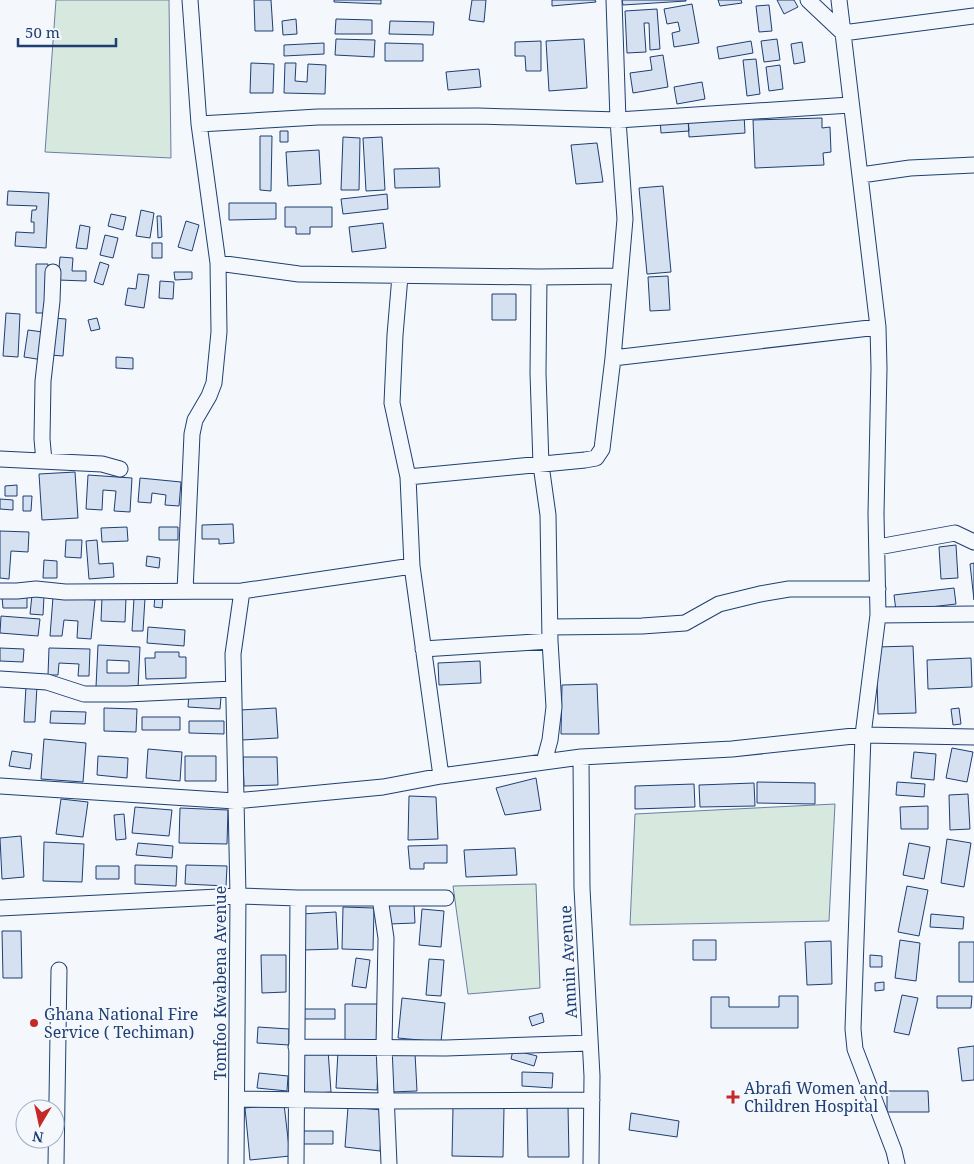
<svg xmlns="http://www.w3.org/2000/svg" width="974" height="1164" font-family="'Noto Serif',serif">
	<rect width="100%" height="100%" fill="#f4f7fb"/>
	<path fill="#d7e8df" stroke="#687fa3" d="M56 0H169L171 158 45 152Z
		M835 804 829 921 630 925 635 814Z
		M536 884 540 988 468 994 453 886Z"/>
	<path fill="#d5e0f0" stroke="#1d3f73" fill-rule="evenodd" d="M254 0H271L273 31H255Z
		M334 0H381V4L334 2Z
		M472 0H486L484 22 469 20Z
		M552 0H595L596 2 552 6Z
		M622 0H686V1L623 5Z
		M718 0H741L742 3 720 6Z
		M777 0H794L798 7 784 14Z
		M692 4 699 43 674 47 672 33 680 31 678 22 667 24 664 9Z
		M769 5 772 31 759 32 756 6Z
		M657 9 660 49 650 50 649 23H644L646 52 627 53 625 11Z
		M296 19 297 34 283 35 282 21Z
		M336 19 372 20V34H335Z
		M390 21 434 22 433 35 389 34Z
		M336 39 375 40 374 57 335 55Z
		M584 39 587 88 549 91 546 41Z
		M777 39 780 60 764 62 761 41Z
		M541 41V71H526L525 56H515V42Z
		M751 41 753 53 719 59 717 47Z
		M802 42 805 62 794 64 791 44Z
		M324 43V54L284 56V45Z
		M385 43 423 44V61H385Z
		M663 55 668 87 633 93 630 73 652 70 650 57Z
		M756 59 760 94 747 96 743 60Z
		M251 63 274 64 273 93H250Z
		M285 63H296L295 81 307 82 308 64 326 65 325 94 284 93Z
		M780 65 783 89 769 91 766 67Z
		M479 69 481 87 448 90 446 72Z
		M702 82 705 99 677 104 674 87Z
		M744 114 745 133 689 137 688 117Z
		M688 117 689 131 661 133 660 119Z
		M822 118V128L830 127 831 152 823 153 824 165 755 168 753 120Z
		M280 131H288V142H280Z
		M260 136H272L271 191 260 190Z
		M343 137 360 138 359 190H341Z
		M382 137 385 190 366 191 363 138Z
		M597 143 603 182 576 184 571 145Z
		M319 150 321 184 288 186 286 152Z
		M439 168 440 187 395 188 394 169Z
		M663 186 671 272 647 274 639 188Z
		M8 191 49 193 46 248 15 246 16 232 34 233V222H31L32 210H36L37 206 7 205Z
		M387 194 388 209 343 214 341 199Z
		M229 203H276V219L229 220Z
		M285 207H332V227H310V234H296V227H285Z
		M141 210 154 213 150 238 136 236Z
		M111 214 126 217 123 230 108 226Z
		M157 216H161L162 237 158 238Z
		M186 221 199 225 192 251 178 247Z
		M383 223 386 248 352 252 349 227Z
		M80 225 90 227 87 249 76 248Z
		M105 235 118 238 113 258 100 255Z
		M152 243H162V258H152Z
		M60 257 73 258 72 271H86V281L58 280Z
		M100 262 109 265 103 285 94 282Z
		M36 264H48L47 313H36Z
		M174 272H192V279L175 280Z
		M138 274 149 275 144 308 125 305 128 288 136 289Z
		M668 276 670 310 650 311 648 277Z
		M160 281 174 282 173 299 159 298Z
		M492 294H516V320H492Z
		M6 313 20 314 18 357 3 356Z
		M53 318 66 319 63 356 50 355Z
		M97 318 100 329 91 331 88 320Z
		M28 330 43 332V360L24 357Z
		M116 357 133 358V369L116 368Z
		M75 472 78 518 42 520 39 474Z
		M88 475 132 478 130 512 114 511 116 491 103 490 102 510 86 509Z
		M140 478 181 482 179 506 165 505 166 495 152 493 151 503 138 502Z
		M17 485V496H5V486Z
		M23 496H32L31 511H23Z
		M0 499 13 500V510L0 509Z
		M233 524 234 543 219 544V539H202V525Z
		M127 527 128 541 102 542 101 528Z
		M159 527H178V540H159Z
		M0 531 29 532 28 552 11 551 9 579 0 578Z
		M66 540H82L81 558 65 557Z
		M97 540 99 564 113 563 114 577 89 579 86 541Z
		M956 545 958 578 941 579 939 547Z
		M147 556 160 558 159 568 146 566Z
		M44 560 57 561V578H43Z
		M974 563V600L970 564Z
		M954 588 956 604 896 611 894 595Z
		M32 595 44 596 43 615 30 614Z
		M27 596V608H3L2 597Z
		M155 596 163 597 162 608 154 607Z
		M53 597 95 600 91 639 77 638 78 621 64 620 62 636H50Z
		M102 597 126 598 125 622 101 621Z
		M134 598H145L143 631H132Z
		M1 616 40 619 38 636 0 633Z
		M148 627 185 630 184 646 147 643Z
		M98 645 140 647 138 688 96 687ZM107 660 129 661V673H107Z
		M913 646 916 713 878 714 876 647Z
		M0 648 24 649 23 662 0 661Z
		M49 648 90 649 89 676H78L79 664 59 663 58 675H48Z
		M155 652H179V657H186V678L146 679 145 658H155Z
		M971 658 972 687 928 689 927 660Z
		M480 661 481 683 439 685 438 663Z
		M597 684 599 734H561L562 685Z
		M26 686H37L35 722H24Z
		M189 694 221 697 220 709 188 707Z
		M104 708 137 709 136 732 104 731Z
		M276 708 278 738 242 740 240 710Z
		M959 708 961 724 953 725 951 709Z
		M51 711 86 712 85 724 50 723Z
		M142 717H180V730H142Z
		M189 721H224V734L189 733Z
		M44 739 86 743 83 782 41 779Z
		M952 748 973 752 967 782 946 778Z
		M148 749 182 752 180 781 146 778Z
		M12 751 32 754 30 769 9 766Z
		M914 752 936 754 934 780 911 778Z
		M98 756 128 758 127 778 97 775Z
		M185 756H216V781H185Z
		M243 757H277L278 785 244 786Z
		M536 778 541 810 505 815 496 788Z
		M757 782 815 783V804L757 803Z
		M897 782 925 784 924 797 896 795Z
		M754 783 755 806 700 807 699 785Z
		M694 784 695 807 635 809V786Z
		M968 794 970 829 950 830 949 795Z
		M409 796 436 797 438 839 408 840Z
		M61 799 88 802 83 837 56 834Z
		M928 806V829H901L900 807Z
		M135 807 172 810 169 836 132 833Z
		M180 808 228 810 227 844 179 843Z
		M124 814 126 839 116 840 114 815Z
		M21 836 24 877 2 879 0 838Z
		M947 839 971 843 964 887 941 883Z
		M44 842 84 844 82 882 43 881Z
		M138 843 173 846 172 858 136 855Z
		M909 843 930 847 924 879 903 875Z
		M447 845V863H424V869H410L408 846Z
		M515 848 517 875 466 877 464 850Z
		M135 865 177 866 176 886 135 884Z
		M186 865 227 866 226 886 185 884Z
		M96 866H119V879H96Z
		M907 886 928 890 919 936 898 932Z
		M414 904 415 923 389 924 387 905Z
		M343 907 374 908 373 950 342 949Z
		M422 909 444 911 441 947 419 945Z
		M336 912 338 949 303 950 301 914Z
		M931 914 964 917 963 929 930 927Z
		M2 931H21L22 978H3Z
		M693 940H716V960H693Z
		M900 940 920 943 916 981 895 978Z
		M831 941 832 984 807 985 805 942Z
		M959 942H974V982H959Z
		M261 955H286V992L262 993Z
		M870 955 882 956V967H870Z
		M356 958 370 960 366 988 352 986Z
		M429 959 444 960 441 996 426 995Z
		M884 982V990L875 991V983Z
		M902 995 918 998 909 1035 894 1032Z
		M779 996H798V1028H711V997H729V1007H779Z
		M937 996H972L971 1008H937Z
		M402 998 445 1003 441 1042 398 1038Z
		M345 1004H379L378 1044 345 1043Z
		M302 1009H335V1019H302Z
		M542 1013 544 1022 532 1026 529 1017Z
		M258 1027 289 1029V1045L257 1043Z
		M974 1046V1080L962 1081 958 1048Z
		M328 1050 331 1092 303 1094 299 1052Z
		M513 1050 537 1056 534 1066 511 1059Z
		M338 1051 379 1053 377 1090 336 1088Z
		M415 1053 417 1091 391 1092 389 1054Z
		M522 1072 553 1073 552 1088 522 1086Z
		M259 1073 288 1076 287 1091 257 1088Z
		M887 1091H928L929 1112H887Z
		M284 1104 290 1156 250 1160 245 1108Z
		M568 1106 569 1157H528L527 1107Z
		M348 1107 383 1110 380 1151 345 1147Z
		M453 1107 504 1108 503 1157 452 1156Z
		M631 1113 679 1121 677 1137 629 1130Z
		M301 1131H333V1144H301Z"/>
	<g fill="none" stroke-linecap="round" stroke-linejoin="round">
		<g stroke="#1d3f73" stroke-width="17">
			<path id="minor" d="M190 0 199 124
				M808 0 843 33
				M839 0 843 33
				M861 175 910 168 974 165
				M218 263 299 274 539 277 620 276
				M400 276 395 335 392 403 408 477 412 566 441 776
				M539 277 538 373 541 465 548 515 550 641 554 707 550 740 544 762
				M613 358 878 327
				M0 459 102 464 120 469
				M44 461 42 439 43 381 52 301 53 272
				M408 477 585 460 596 458 602 449 613 358 625 219 618 120 614 0
				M878 547 955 533 974 542
				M0 591H17L36 589 65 592 242 591 412 566
				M185 591 192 434 195 420 209 396 214 383 219 332 218 263 199 124 318 117 478 116 618 120 850 105
				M878 615 974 614
				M550 627 642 626 685 623 719 604 760 594 789 589H878
				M423 649 550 641
				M0 679 47 682 84 694H127L233 689
				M581 757 582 888 592 1076 591 1164
				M0 786 235 801 383 787 441 776 581 757 732 749 863 735 974 737
				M380 898 386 938 384 1047 389 1164
				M0 908 238 896 298 898H446
				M296 1047 446 1048 590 1043
				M237 1099 387 1101 592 1100
				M56 1164 59 970
				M236 1164 238 896 233 654 242 591
				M296 1164 298 898
				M897 1164 894 1151 855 1049 853 1029 863 735 878 615 876 514 879 368 878 327 843 33 974 16"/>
		</g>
		<use href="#minor" stroke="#f4f7fb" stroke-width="15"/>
	</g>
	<g fill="#c62828" stroke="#f4f7fb" stroke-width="2">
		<circle cx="34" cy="1023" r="5"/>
		<path d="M730.5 1089.5h5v5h5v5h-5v5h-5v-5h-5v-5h5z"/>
	</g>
	<g text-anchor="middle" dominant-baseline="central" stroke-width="4" stroke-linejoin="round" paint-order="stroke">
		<g font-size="16" fill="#1d3f73" stroke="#f4f7fb">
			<text transform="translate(568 962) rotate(-93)">Amnin Avenue</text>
			<text transform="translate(220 983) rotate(-90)">Tomfoo Kwabena Avenue</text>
		</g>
		<g font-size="16" fill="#1d3f73" stroke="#f4f7fb" text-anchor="start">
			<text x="44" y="1014">Ghana National Fire<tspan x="44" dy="18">Service ( Techiman)</tspan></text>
			<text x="744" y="1088">Abrafi Women and<tspan x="744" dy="18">Children Hospital</tspan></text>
		</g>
	</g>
	<g transform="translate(40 1124) rotate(189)"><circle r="24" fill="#f4f7fb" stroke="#9eadc5"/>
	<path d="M0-4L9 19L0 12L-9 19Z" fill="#c62828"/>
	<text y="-8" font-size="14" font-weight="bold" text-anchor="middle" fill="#1d3f73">N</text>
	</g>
	<path d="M18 38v8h98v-8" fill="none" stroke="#1d3f73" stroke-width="2.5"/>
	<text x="25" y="38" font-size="15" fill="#1d3f73" stroke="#f4f7fb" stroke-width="4" paint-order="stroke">50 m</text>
</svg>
